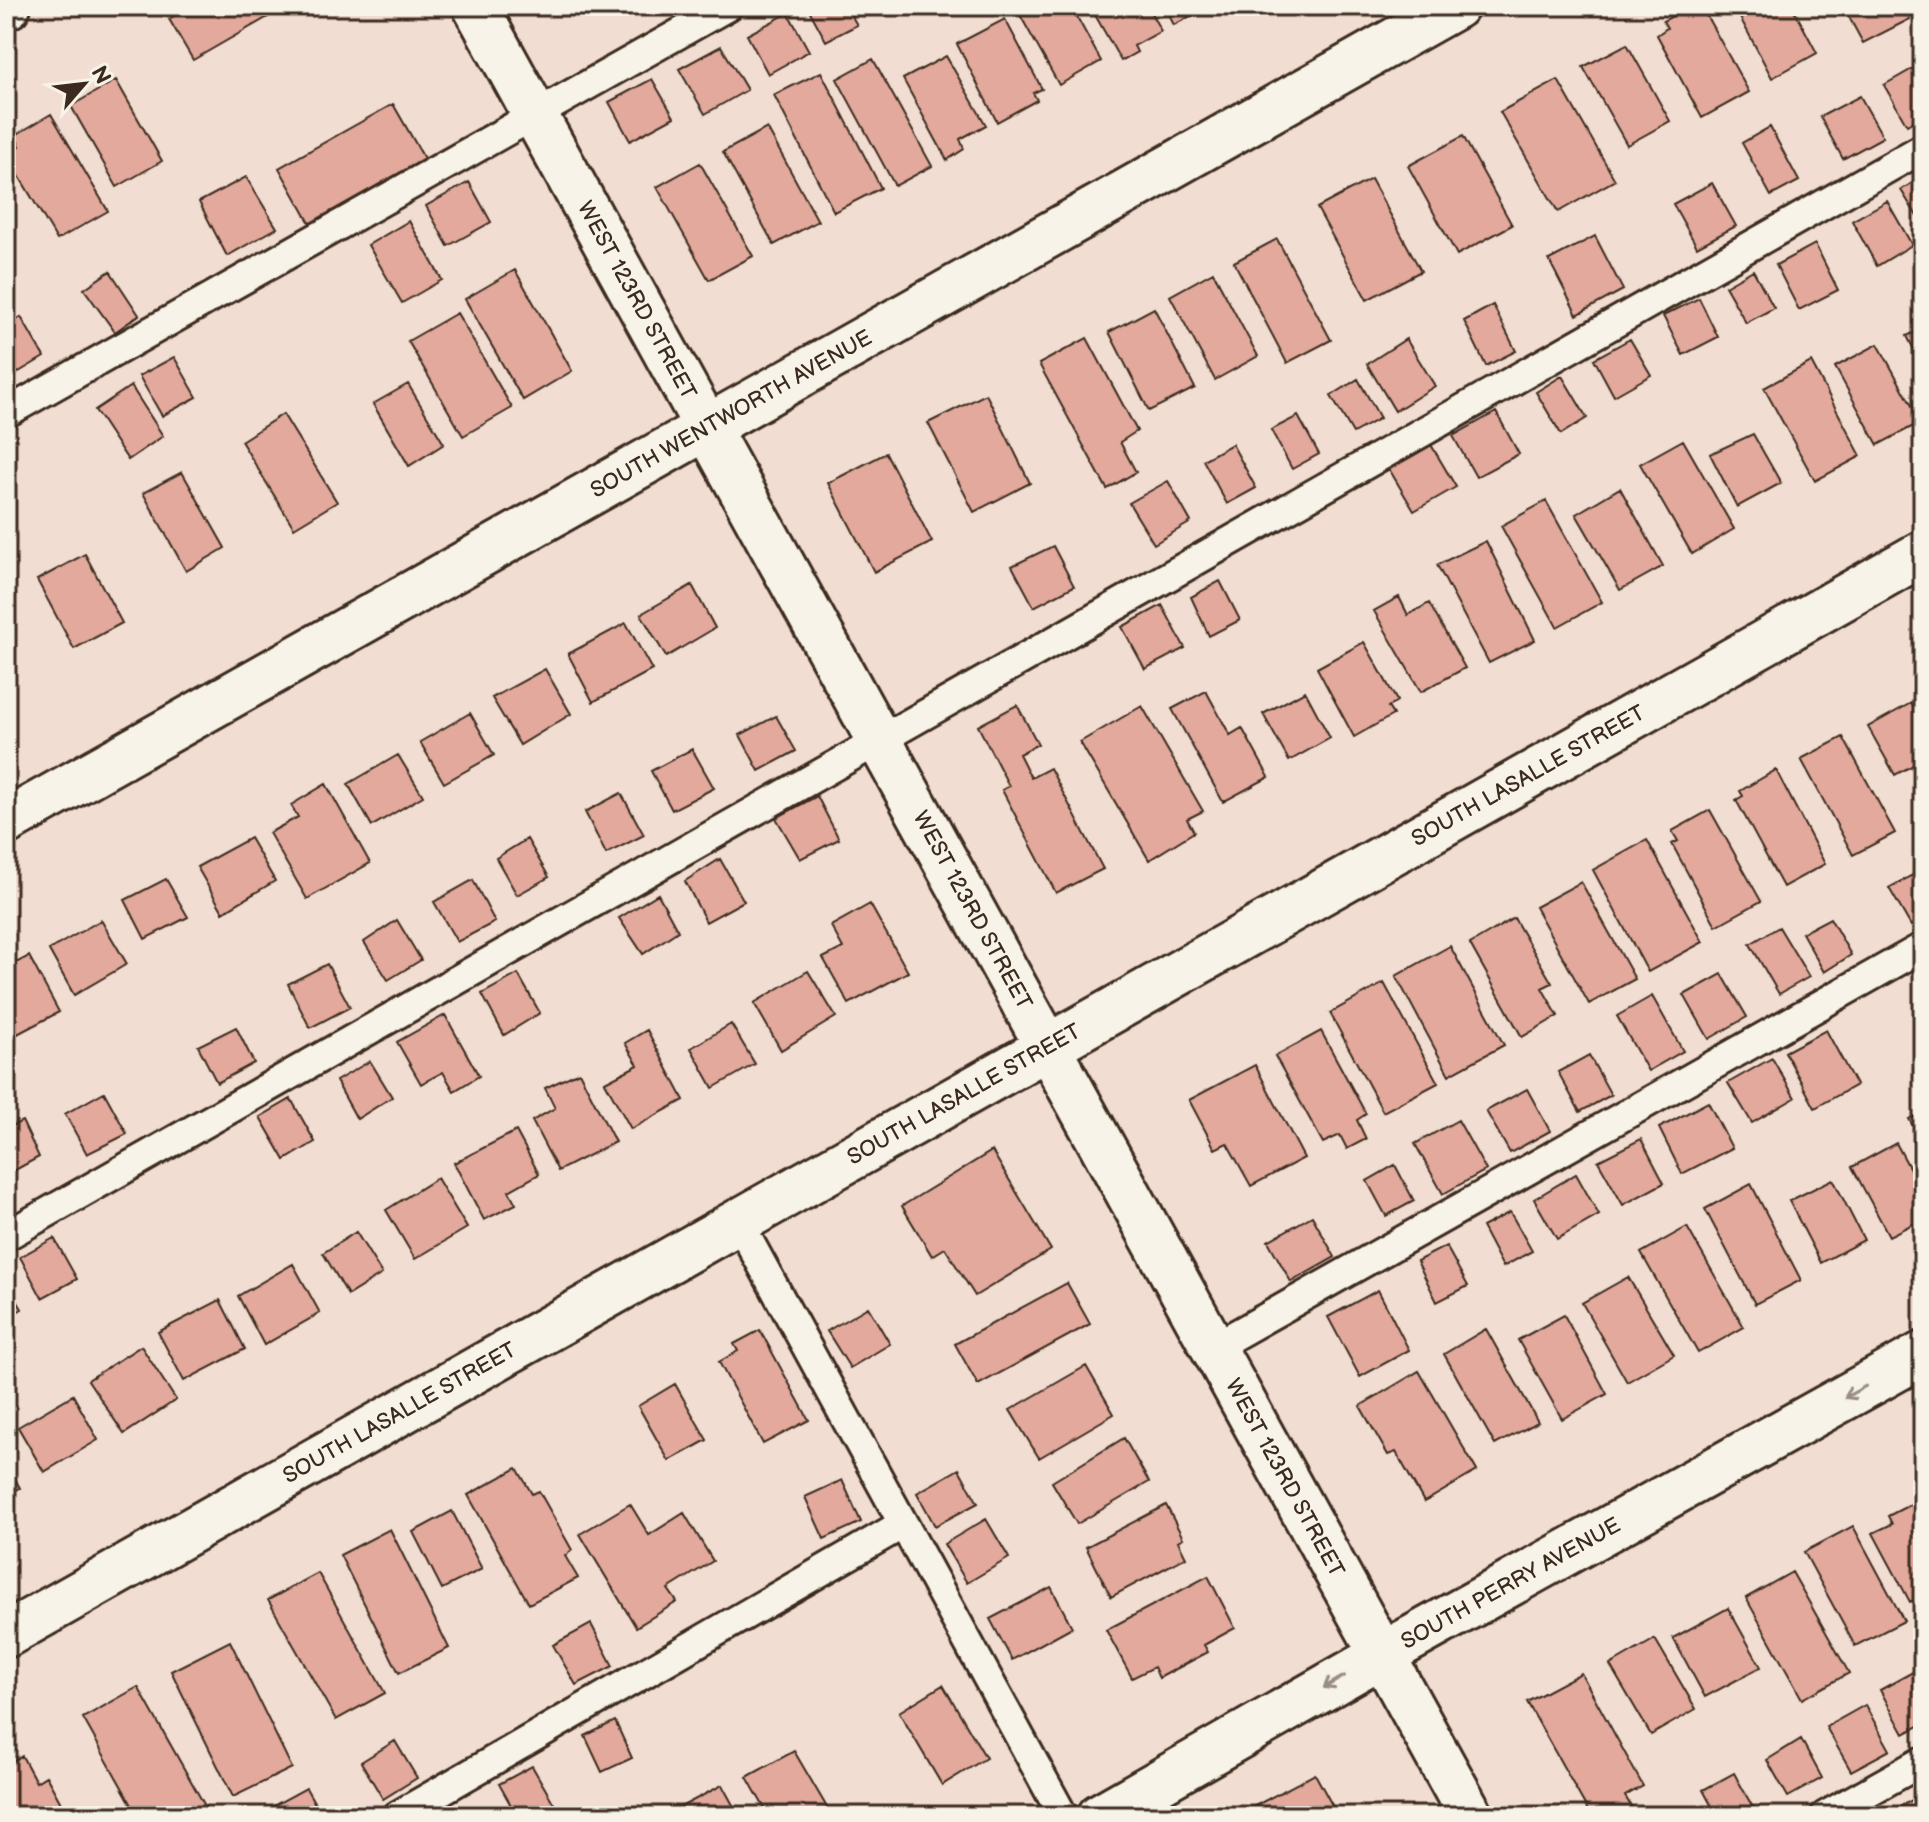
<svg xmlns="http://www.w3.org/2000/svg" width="1929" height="1822" font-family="'Balsamiq Sans',sans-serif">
	<rect width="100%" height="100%" fill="#f1ddd1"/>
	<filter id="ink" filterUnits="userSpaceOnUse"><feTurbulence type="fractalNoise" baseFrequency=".0125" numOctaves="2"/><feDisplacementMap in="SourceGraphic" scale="16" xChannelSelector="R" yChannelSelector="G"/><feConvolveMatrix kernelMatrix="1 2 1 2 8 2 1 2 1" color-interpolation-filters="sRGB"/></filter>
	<g filter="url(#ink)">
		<path fill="#e2a99c" stroke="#3b2a1e" stroke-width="2" d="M191 6H287L193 60 169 19Z
			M807 6H846L857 25 826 41Z
			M1015 6H1071L1101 61 1059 85Z
			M1090 6H1147L1161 31 1134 46 1137 52 1121 61Z
			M1164 6H1210L1174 25Z
			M1691 6H1701L1749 92 1702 118 1657 35 1667 28 1663 21Z
			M1734 6H1792L1817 53 1772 78Z
			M1843 6H1903L1910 19 1863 43Z
			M788 13 809 51 768 74 747 35Z
			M1005 19 1042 89 1033 93 1037 100 997 122 957 44Z
			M1627 44 1670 121 1627 145 1583 67Z
			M721 46 747 90 705 114 679 69Z
			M946 56 986 125 960 139 964 149 947 160 903 79Z
			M873 59 932 166 895 186 837 79Z
			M1921 64 1923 116 1907 125 1884 85Z
			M821 72 881 188 834 212 774 95Z
			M652 79 674 117 630 141 609 102Z
			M116 80 162 161 117 187 71 106Z
			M1558 80 1615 180 1558 212 1500 112Z
			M1860 96 1883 137 1843 159 1820 117Z
			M393 104 425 160 311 225 279 168Z
			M51 114 108 211 57 240 6 154 20 146 14 136Z
			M1770 127 1799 181 1771 196 1742 143Z
			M767 128 818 221 774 245 723 152Z
			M1463 136 1512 225 1457 255 1408 166Z
			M700 163 753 256 709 280 657 187Z
			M1923 176V226L1901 190Z
			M246 177 277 228 227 256 199 202Z
			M1371 179 1421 271 1367 300 1317 208Z
			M469 182 491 222 448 246 426 206Z
			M1712 183 1736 226 1697 247 1673 204Z
			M1887 201 1912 245 1877 266 1852 221Z
			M409 221 442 280 402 303 368 245Z
			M1595 236 1623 290 1577 315 1549 260Z
			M1277 239 1331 340 1287 363 1234 262Z
			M1815 244 1838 290 1799 310 1776 265Z
			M515 270 572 371 523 400 465 299Z
			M1753 270 1774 308 1746 323 1725 286Z
			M110 271 139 315 115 332 84 289Z
			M1213 272 1258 356 1215 380 1170 296Z
			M1699 298 1718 337 1683 355 1663 316Z
			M1493 305 1516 351 1486 366 1464 321Z
			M1154 308 1195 388 1149 411 1109 332Z
			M457 313 512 408 463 436 408 341Z
			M21 317 44 357 7 379 6 326Z
			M1923 328V367L1907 336Z
			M1087 338 1137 431 1120 442 1136 472 1107 489 1039 364Z
			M1406 339 1435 386 1395 411 1367 364Z
			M1630 339 1651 375 1614 396 1594 359Z
			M1878 344 1921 422 1878 445 1835 367Z
			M174 357 197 397 162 416 139 376Z
			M1811 362 1861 456 1815 481 1764 388Z
			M1562 376 1587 418 1561 434 1536 392Z
			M1358 379 1380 418 1353 433 1331 396Z
			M408 384 444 444 409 466 373 404Z
			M131 386 163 436 128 460 95 410Z
			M986 394 1030 483 974 512 928 423Z
			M1496 412 1519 454 1476 477 1453 436Z
			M283 414 337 502 294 528 241 441Z
			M1298 416 1319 454 1292 469 1271 430Z
			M1753 434 1781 483 1737 507 1710 454Z
			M1683 440 1734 529 1692 554 1640 464Z
			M1430 443 1456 487 1414 511 1389 469Z
			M1232 444 1256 488 1227 504 1203 460Z
			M886 453 932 542 874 572 828 483Z
			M182 472 225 548 186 571 143 493Z
			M1168 481 1191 522 1154 544 1129 503Z
			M1620 488 1663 566 1620 590 1576 514Z
			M1546 501 1602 602 1557 627 1501 526Z
			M1486 541 1535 640 1489 663 1437 565Z
			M1053 546 1074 586 1034 607 1012 566Z
			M85 554 122 623 74 649 37 580Z
			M1220 581 1240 620 1209 636 1191 597Z
			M692 585 715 628 666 657 641 614Z
			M1399 597 1408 615 1429 603 1465 668 1421 692 1374 611Z
			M1162 605 1185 648 1145 669 1122 627Z
			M626 623 652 670 593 702 568 654Z
			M1364 642 1397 701 1388 707 1393 715 1354 737 1317 668Z
			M545 669 571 714 520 745 492 698Z
			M1206 691 1230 735 1242 728 1269 777 1223 802 1172 709Z
			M1305 691 1330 738 1289 761 1263 714Z
			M1911 703 1923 725V760L1895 775 1868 727Z
			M1017 705 1038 744 1019 754 1031 778 1050 768 1103 869 1056 893 1002 790 1009 786 978 726Z
			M1142 706 1203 811 1187 819 1194 832 1149 860 1080 742Z
			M470 713 494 755 444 783 420 742Z
			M776 716 796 751 759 771 740 735Z
			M1843 737 1895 833 1853 855 1801 759Z
			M692 749 714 788 672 810 651 771Z
			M398 755 423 796 372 826 348 784Z
			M1776 770 1825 864 1783 887 1736 800 1743 796 1740 791Z
			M326 784 370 863 307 899 269 833 298 817 291 805Z
			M621 793 644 835 606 854 585 812Z
			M817 796 839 839 800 859 776 818Z
			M1710 810 1761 901 1716 926 1672 844 1678 841 1672 831Z
			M250 838 275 881 223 912 197 867Z
			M527 839 549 877 517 895 496 858Z
			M1647 840 1703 942 1648 972 1593 870Z
			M720 859 744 901 706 922 685 881Z
			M1922 870 1923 918 1911 926 1889 888Z
			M166 879 188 917 145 939 125 900Z
			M473 880 495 922 457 942 434 902Z
			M1581 882 1635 979 1589 1004 1535 907Z
			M658 894 678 931 643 954 619 918Z
			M870 904 908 972 849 1004 823 958 843 948 831 926Z
			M1514 918 1552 983 1542 988 1558 1016 1522 1037 1470 944Z
			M1830 918 1851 955 1824 972 1802 933Z
			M101 920 127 964 74 995 49 950Z
			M397 920 421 960 388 980 364 942Z
			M1779 927 1809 977 1779 994 1750 944Z
			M1450 946 1504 1045 1449 1075 1396 976Z
			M29 956 59 1012 6 1040V968Z
			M327 964 350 1007 310 1028 288 984Z
			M808 971 836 1017 781 1050 754 1003Z
			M518 974 540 1013 504 1035 482 994Z
			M1722 974 1747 1017 1709 1039 1684 995Z
			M1384 983 1438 1083 1383 1112 1330 1013Z
			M1652 996 1683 1051 1648 1071 1617 1016Z
			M445 1015 479 1076 454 1091 443 1072 421 1084 397 1042Z
			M731 1024 755 1064 713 1088 691 1048Z
			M236 1027 254 1063 217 1083 198 1046Z
			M647 1030 684 1100 631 1129 605 1082 638 1065 625 1043Z
			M1826 1030 1856 1085 1815 1108 1785 1052Z
			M1321 1031 1366 1114 1357 1120 1366 1139 1347 1149 1340 1135 1323 1143 1275 1056Z
			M1589 1055 1611 1095 1580 1112 1558 1072Z
			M1772 1058 1795 1098 1752 1123 1728 1083Z
			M370 1061 392 1097 357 1119 336 1081Z
			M1255 1065 1304 1158 1251 1186 1227 1143 1215 1149 1189 1100Z
			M579 1072 615 1142 558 1171 532 1121 555 1108 545 1088Z
			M1527 1089 1550 1131 1510 1153 1486 1111Z
			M104 1092 127 1134 87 1154 65 1114Z
			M291 1099 315 1142 285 1160 260 1117Z
			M1708 1102 1732 1148 1682 1174 1659 1128Z
			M1923 1112V1144L1909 1119Z
			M1458 1120 1486 1170 1443 1194 1415 1144Z
			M22 1121 39 1157 6 1175V1129Z
			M516 1131 539 1174 509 1191 516 1204 484 1220 454 1163Z
			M1641 1139 1664 1183 1623 1205 1598 1161Z
			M1896 1143 1923 1193V1219L1889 1236 1852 1167Z
			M992 1151 1051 1250 975 1296 945 1248 932 1256 902 1206Z
			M1395 1165 1414 1201 1386 1216 1367 1181Z
			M1576 1174 1599 1215 1557 1239 1534 1199Z
			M437 1178 467 1228 415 1259 386 1210Z
			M1833 1179 1864 1240 1821 1263 1789 1201Z
			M1751 1184 1801 1280 1755 1304 1705 1209Z
			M1510 1212 1532 1251 1503 1267 1482 1227Z
			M1312 1216 1335 1257 1291 1282 1268 1241Z
			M1687 1227 1744 1327 1698 1353 1641 1253Z
			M356 1232 382 1274 348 1295 323 1253Z
			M54 1238 77 1279 42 1298 20 1257Z
			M1446 1246 1468 1286 1437 1302 1417 1261Z
			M293 1264 320 1313 264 1345 238 1296Z
			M1628 1277 1674 1355 1627 1382 1582 1303Z
			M6 1282 22 1309 6 1318Z
			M1067 1283 1090 1324 978 1385 955 1344Z
			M1378 1290 1409 1350 1360 1377 1328 1317Z
			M220 1300 245 1349 184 1381 158 1332Z
			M868 1307 890 1344 850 1368 827 1331Z
			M1564 1315 1607 1394 1562 1419 1518 1340Z
			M1486 1329 1538 1422 1495 1445 1444 1354Z
			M760 1330 809 1420 763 1444 719 1362 738 1351 734 1344Z
			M141 1346 176 1400 124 1434 88 1380Z
			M1086 1366 1114 1414 1039 1458 1010 1410Z
			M1419 1371 1477 1471 1424 1502 1396 1452 1388 1455 1360 1406Z
			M675 1384 707 1440 669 1461 638 1406Z
			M73 1395 98 1440 44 1472 18 1427Z
			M1124 1438 1149 1482 1077 1524 1052 1482Z
			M6 1462 20 1488 6 1495Z
			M517 1468 532 1494 539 1491 572 1550 565 1556 578 1578 529 1604 468 1495Z
			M959 1469 978 1503 935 1526 917 1493Z
			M842 1480 861 1522 824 1539 805 1497Z
			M1923 1498V1595L1910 1602 1873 1533 1892 1524 1888 1516Z
			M630 1504 649 1535 684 1513 713 1561 668 1589 677 1602 636 1627 580 1534Z
			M1166 1505 1183 1538 1178 1541 1186 1557 1111 1597 1086 1547Z
			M452 1511 482 1569 442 1589 413 1532Z
			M986 1519 1009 1558 967 1583 944 1544Z
			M1853 1526 1904 1621 1855 1646 1804 1552Z
			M390 1529 449 1648 399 1673 340 1555Z
			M1792 1572 1849 1673 1802 1699 1746 1598Z
			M318 1573 385 1693 336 1720 268 1600Z
			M1208 1576 1235 1628 1204 1645 1208 1652 1159 1678 1154 1667 1132 1678 1106 1630Z
			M1051 1587 1072 1627 1012 1660 990 1619Z
			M1728 1608 1761 1667 1705 1697 1673 1638Z
			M591 1624 613 1666 576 1685 553 1645Z
			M1655 1639 1696 1709 1651 1735 1610 1665Z
			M230 1641 292 1768 233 1797 171 1671Z
			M1922 1667 1923 1724 1904 1734 1880 1690Z
			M1581 1673 1643 1786 1625 1796 1637 1816H1591L1527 1702Z
			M943 1685 986 1758 942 1785 899 1712Z
			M138 1687 209 1813 203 1816H138L83 1718Z
			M1865 1705 1890 1750 1851 1771 1826 1727Z
			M615 1721 632 1758 602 1772 585 1736Z
			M1801 1739 1822 1778 1788 1797 1767 1760Z
			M395 1741 417 1778 383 1799 361 1762Z
			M794 1751 832 1816H769L747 1777Z
			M22 1756 36 1782 46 1776 68 1816H6V1765Z
			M532 1766 561 1816H517L499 1784Z
			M1734 1773 1757 1815 1756 1816H1717L1703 1790Z
			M1315 1774 1338 1816H1236Z
			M722 1785 739 1816H681L677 1809Z
			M306 1788 322 1816H262L260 1813Z
			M1912 1800 1921 1816H1883Z"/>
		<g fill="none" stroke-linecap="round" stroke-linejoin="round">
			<g stroke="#3b2a1e" stroke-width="34">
				<path id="lane" d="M6 413 728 6
					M738 1221 1063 1816
					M6 1236 1923 148
					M1214 1347 1923 947
					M397 1816 903 1524
					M1825 1816 1923 1761"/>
			</g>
			<g stroke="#3b2a1e" stroke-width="50">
				<g id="street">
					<path id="s1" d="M475 6 1471 1816"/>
					<path d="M6 7 8 6"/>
					<path id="s2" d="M6 1635 1923 553"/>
					<path id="s3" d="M1100 1816 1382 1655 1923 1354"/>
				</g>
			</g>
			<g stroke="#3b2a1e" stroke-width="50">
				<g id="secondary">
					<path id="s4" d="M6 822 1456 6"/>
				</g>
			</g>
			<use href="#lane" stroke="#f7f3e8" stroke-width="28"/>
			<use href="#street" stroke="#f7f3e8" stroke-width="44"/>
			<use href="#secondary" stroke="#f7f3e8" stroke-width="44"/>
		</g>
		<defs><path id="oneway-shaft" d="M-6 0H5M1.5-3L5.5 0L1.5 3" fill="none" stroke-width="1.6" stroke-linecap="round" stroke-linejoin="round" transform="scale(2)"/></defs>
		<g stroke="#998e83">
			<use href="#oneway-shaft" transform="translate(1855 1392) rotate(151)"/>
			<use href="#oneway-shaft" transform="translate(1334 1682) rotate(150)"/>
		</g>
	</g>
	<g text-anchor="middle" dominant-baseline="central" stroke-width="6" stroke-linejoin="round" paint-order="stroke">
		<g font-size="22" fill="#3b2a1e" stroke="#f7f3e8">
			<text stroke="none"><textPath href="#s1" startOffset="336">WEST 123RD STREET</textPath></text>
			<text stroke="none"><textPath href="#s4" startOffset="832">SOUTH WENTWORTH AVENUE</textPath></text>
			<text stroke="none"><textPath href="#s2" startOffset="1748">SOUTH LASALLE STREET</textPath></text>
			<text stroke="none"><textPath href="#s1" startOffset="1032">WEST 123RD STREET</textPath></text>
			<text stroke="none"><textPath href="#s2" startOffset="1100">SOUTH LASALLE STREET</textPath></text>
			<text stroke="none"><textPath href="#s2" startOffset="452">SOUTH LASALLE STREET</textPath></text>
			<text stroke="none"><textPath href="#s1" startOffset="1680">WEST 123RD STREET</textPath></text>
			<text stroke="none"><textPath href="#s3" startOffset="472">SOUTH PERRY AVENUE</textPath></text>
		</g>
	</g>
	<rect width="1929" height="1822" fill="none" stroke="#f7f3e8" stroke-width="32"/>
	<rect x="16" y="16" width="1897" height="1790" fill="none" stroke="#3b2a1e" stroke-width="3" filter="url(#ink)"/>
	<g transform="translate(84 84) rotate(62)" stroke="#f7f3e8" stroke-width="6" paint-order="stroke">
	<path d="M0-6L14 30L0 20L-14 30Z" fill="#3b2a1e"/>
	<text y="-12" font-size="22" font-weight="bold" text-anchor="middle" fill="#3b2a1e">N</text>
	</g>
</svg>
